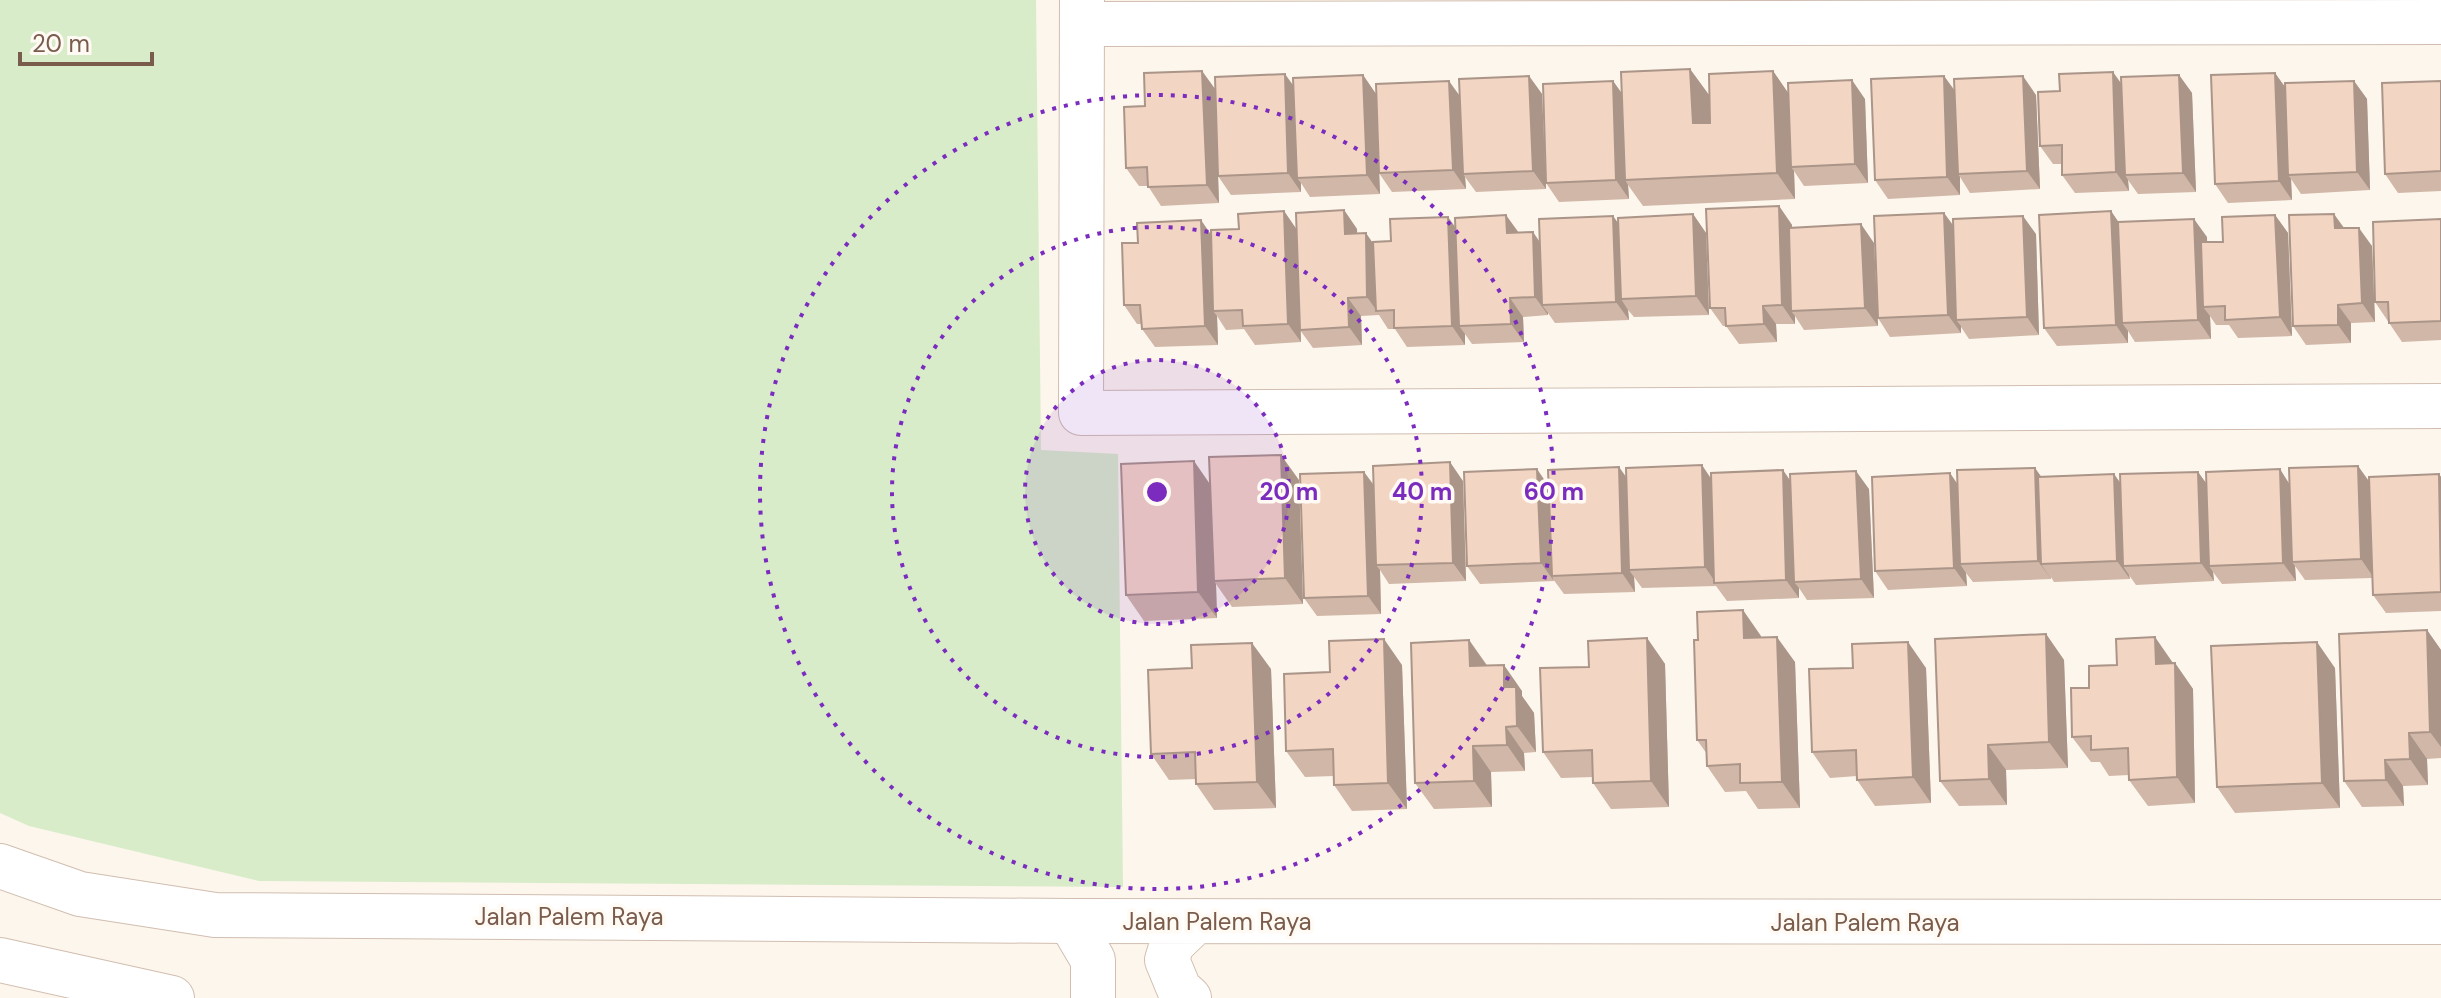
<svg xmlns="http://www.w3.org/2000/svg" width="2441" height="998" font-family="'DM Sans',sans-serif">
	<rect width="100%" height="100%" fill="#fdf6ec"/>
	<path fill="#d8ecc9" d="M0 0H1036L1041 450 1118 454 1123 887 259 881 29 826 0 813Z"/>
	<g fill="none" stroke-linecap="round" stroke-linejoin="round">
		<g stroke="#d1beb0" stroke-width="46">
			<path id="minor" d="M1082 0 1081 413 2441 406
				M1082 24 2441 22
				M1070 921 1093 960V998"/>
		</g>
		<g stroke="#d1beb0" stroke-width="46">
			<path id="tertiary" d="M0 866 80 894 215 915 1070 921 2441 922
				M0 960 172 998
				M1189 998 1179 989 1167 960 1172 944 1196 921"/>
		</g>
		<use href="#minor" stroke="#fff" stroke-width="44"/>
		<use href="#tertiary" stroke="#fff" stroke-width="44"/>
	</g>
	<path fill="#d1b7a8" d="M1690 69 1709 95 1710 123 1773 71 1788 93 1865 99 1868 183 1804 186 1794 171 1795 199 1643 206 1628 185 1629 199 1559 202 1546 183 1613 81 1622 94Z
		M1202 71 1215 89 1219 203 1161 206 1148 186H1139L1126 168 1145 106Z
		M2275 73 2285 88 2354 81 2367 99 2370 190 2301 194 2291 179 2292 200 2228 203 2215 184Z
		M1363 75 1376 94 1380 194 1310 197 1301 183V192L1231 195 1218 176 1293 87Z
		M2179 75 2192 93 2196 192 2138 194 2128 180 2129 191 2075 193 2062 175V164H2053L2040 146 2060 91 2121 84Z
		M1529 76 1542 94 1546 189 1476 192 1465 177 1466 189 1392 192 1379 173Z
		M1944 76 1955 91 2036 95 2040 189 1970 193 1960 177V195L1888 199 1875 180Z
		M2441 81V191L2398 193 2385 174Z
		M1779 206 1792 225V227L1874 243 1878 326 1804 330 1795 316V324H1776L1777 342 1739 344 1726 326H1723L1710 308Z
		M1344 210 1357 229V234L1373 244 1455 226 1519 233 1540 242 1613 216 1618 224 1693 214 1706 233 1709 315 1634 317 1628 310 1629 320 1555 323 1548 313V315L1523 317 1524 342 1472 344 1465 334V345L1407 347 1395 329H1388L1379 315 1361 316 1362 345 1313 348 1300 330Z
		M1284 211 1297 230 1301 342 1255 345 1244 329 1226 330 1217 316 1218 345 1155 347 1142 329 1141 324H1137L1124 305 1138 243 1211 235 1239 229Z
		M2111 211 2118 222 2207 237V242H2223L2275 215 2288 233 2292 336 2238 338 2229 325H2216L2210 316 2211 339 2135 342 2128 331V343L2057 346 2044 328Z
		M1944 213 1953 225 2036 234 2039 335 1969 339 1961 327V333L1890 337 1878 318Z
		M2441 219V340L2402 342 2375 302Z
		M2344 228 2372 246 2375 322 2351 323V343L2306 345 2293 326Z
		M2358 466 2369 482 2439 474 2441 477V611L2386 613 2373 595 2372 578 2305 580 2295 566 2296 581 2222 584 2213 572 2214 581 2136 585 2129 575 2130 579 2054 582 2051 577V579L1973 582 1966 573 1967 586 1888 590 1875 571 1957 484 2041 477 2120 483 2198 472 2206 483 2289 484Z
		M1364 472 1374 485 1463 481 1466 581 1389 584 1380 570 1381 614 1317 616 1304 598Z
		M1626 477 1711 478 1791 482 1869 489 1874 598 1807 600 1799 588V598L1727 601 1716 586 1642 588 1634 577 1635 592 1564 594 1553 579 1554 581 1480 584 1467 566 1548 485Z
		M1299 480 1303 604 1232 607 1216 584 1217 618 1144 621 1126 595 1210 484Z
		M2427 630 2441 650V758L2427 759 2428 785 2403 786 2404 806 2362 807 2344 781Z
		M2046 634 2064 660 2068 768 2006 770 2007 805 1959 806 1940 781Z
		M1761 636V637L1795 662 1800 808 1758 809 1746 791 1725 792 1707 766V754L1697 740Z
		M1647 638 1665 664 1669 807 1611 809 1593 783V777L1561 778 1543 752 1589 667Z
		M1469 640 1487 665 1522 691V696L1534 713 1536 752 1524 753 1525 771 1491 772 1492 807 1434 809 1415 783Z
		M2175 663 2193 689 2195 803 2148 806 2129 780V775L2109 776 2100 762H2091L2072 737 2089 688Z
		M1402 665 1407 809 1352 811 1334 785V776L1305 777 1286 751Z
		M1926 668 1931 803 1875 806 1857 780V776L1830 778 1812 752Z
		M2335 668 2340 808 2235 813 2217 787Z
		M1271 669 1276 808 1214 810 1196 784V779L1169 780 1151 754Z"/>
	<path fill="#aa9588" d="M1690 69 1709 95 1711 149 1693 123Z
		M1202 71 1215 89 1219 203 1207 185Z
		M1773 71 1791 97V167L1794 171 1795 199 1777 173Z
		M2113 72 2126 90 2125 175 2128 180 2129 191 2116 172Z
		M2275 73 2288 91V175L2291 179 2292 200 2279 181Z
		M1285 74 1298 92 1297 178 1301 183V192L1288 173Z
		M1363 75 1376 94 1380 194 1367 175Z
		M2179 75 2192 93 2196 192 2183 173Z
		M1529 76 1542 94 1546 189 1533 171Z
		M1944 76 1957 94 1958 174 1960 177V195L1947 177Z
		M2023 76 2036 95 2040 189 2027 171Z
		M1852 80 1865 99 1868 183 1855 164Z
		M1449 81 1462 99 1463 174 1465 177 1466 189 1453 170Z
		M1613 81 1626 99 1625 180 1628 185 1629 199 1616 180Z
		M2354 81 2367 99 2370 190 2357 172Z
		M1779 206 1792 225 1794 311H1791L1795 316V324L1782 305Z
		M1344 210 1357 229 1358 253 1345 234Z
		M1284 211 1297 230 1301 342 1288 324Z
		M2111 211 2124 230 2122 323 2128 331V343L2116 325Z
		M1944 213 1957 231 1956 320 1961 326V333L1948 315Z
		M1693 214 1706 233 1709 315 1696 296Z
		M2334 214 2347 232 2335 228Z
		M1506 215 1519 233H1507Z
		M2275 215 2288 233 2292 336 2280 317Z
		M1613 216 1626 234 1621 299 1628 310 1629 320 1616 302Z
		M2023 216 2036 234 2039 335 2027 317Z
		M1448 217 1461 235 1459 326 1465 334V345L1452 326Z
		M2194 219 2207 237 2209 307H2203L2210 316 2211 339 2198 320Z
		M1201 220 1214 239 1213 311 1217 316 1218 345 1205 326Z
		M1861 224 1874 243 1878 326 1865 308Z
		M2359 228 2372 246 2375 322 2362 303Z
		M1533 232 1546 251 1542 305 1548 313V315L1535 297Z
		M1366 233 1379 252 1377 311 1367 297Z
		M1348 298 1361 316 1362 345 1349 327Z
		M1510 298 1523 317 1524 342 1511 324Z
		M2338 305 2351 323V343L2338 325Z
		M1763 306 1776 324 1777 342 1764 324Z
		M1281 455 1299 480 1303 604 1285 578Z
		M1194 461 1212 487 1214 581 1216 584 1217 618 1198 592Z
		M1450 462 1463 481 1466 581 1453 563Z
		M1702 465 1714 483 1716 583 1705 567Z
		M2358 466 2371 484 2374 578 2361 559Z
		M1619 467 1632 485 1629 570 1634 577 1635 592 1622 573Z
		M2035 468 2048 486 2041 564 2051 579 2038 561Z
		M1537 469 1550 488 1552 576 1554 581 1541 563Z
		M2280 469 2292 488V562L2295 566 2296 581 2283 563Z
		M1783 470 1796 489 1794 582 1799 588V598L1786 580Z
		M1856 471 1869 489 1874 598 1861 579Z
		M1364 472 1377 490 1376 565 1380 570 1381 614 1368 596Z
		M2198 472 2211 490 2209 566 2213 572 2214 581 2201 563Z
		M1950 473 1963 492 1960 564 1966 573 1967 586 1954 568Z
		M2114 474 2127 492 2123 566 2129 575 2130 579 2117 561Z
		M2439 474 2441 477V548Z
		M1743 610 1761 636 1762 664 1744 638Z
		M2427 630 2441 650V747L2430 732Z
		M2046 634 2064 660 2068 768 2049 742Z
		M1777 637 1795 662 1800 808 1782 782Z
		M2155 637 2173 663 2156 664Z
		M1647 638 1665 664 1669 807 1651 781Z
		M1384 639 1402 665 1407 809 1388 783Z
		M1469 640 1487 666H1470Z
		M1908 642 1926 668 1931 803 1913 777Z
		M2317 642 2335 668 2340 808 2322 783Z
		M1252 643 1271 669 1276 808 1257 782Z
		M2175 663 2193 689 2195 803 2177 777Z
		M1504 665 1522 691V696L1534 713 1536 752 1517 726 1504 687Z
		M1506 727 1524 753 1525 771 1507 745Z
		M2409 733 2427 759 2428 785 2410 759Z
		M1988 745 2006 770 2007 805 1989 779Z
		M1473 746 1491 772 1492 807 1474 781Z
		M2385 760 2403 786 2404 806 2386 780Z"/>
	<path fill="#f3d5c3" stroke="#aa9588" stroke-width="2" d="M1690 69 1693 123H1710L1709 74 1773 71 1777 173 1625 180 1621 72Z
		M1202 71 1207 185 1148 187 1147 167 1126 168 1124 107 1145 106 1144 73Z
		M2113 72 2116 172 2062 175V145L2040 146 2038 92 2060 91 2059 74Z
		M2275 73 2279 181 2215 184 2211 75Z
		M1285 74 1288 173 1218 176 1215 77Z
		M1363 75 1367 175 1297 178 1293 78Z
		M2179 75 2183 173 2125 175 2121 77Z
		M1529 76 1533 171 1463 174 1459 79Z
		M1944 76 1947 177 1875 180 1871 79Z
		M2023 76 2027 171 1958 174 1954 79Z
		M1852 80 1855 164 1791 167 1788 83Z
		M1449 81 1453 170 1379 173 1376 84Z
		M1613 81 1616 180 1546 183 1543 84Z
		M2354 81 2357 172 2288 175 2285 83Z
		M2441 81V171L2385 174 2382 83Z
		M1779 206 1782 305 1763 306 1764 324 1726 326 1725 308H1710L1706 209Z
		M1344 210 1345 234 1366 233 1367 297 1348 298 1349 327 1300 330 1296 213Z
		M1284 211 1288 324 1243 326 1242 310 1213 311 1211 230 1239 229 1238 214Z
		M2111 211 2116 325 2044 328 2039 215Z
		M1944 213 1948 315 1878 318 1874 216Z
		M1693 214 1696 296 1621 299 1618 218Z
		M2334 214 2335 228H2359L2362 303 2338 305V325L2293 326 2289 215Z
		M1506 215 1507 233 1533 232 1535 297 1510 298 1511 324 1459 326 1455 218Z
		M2275 215 2280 317 2225 320V306L2203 307 2201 242H2223L2222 217Z
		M1613 216 1616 302 1542 305 1539 219Z
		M2023 216 2027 317 1956 320 1953 219Z
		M1448 217 1452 326 1394 328V310L1376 311 1373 242 1391 241 1390 219Z
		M2194 219 2198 320 2122 323 2118 222Z
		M2441 219V321L2389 323 2388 302H2375L2373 222Z
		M1201 220 1205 326 1142 329 1140 305H1124L1122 243H1138L1137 223Z
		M1861 224 1865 308 1791 311 1789 228Z
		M1281 455 1285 578 1214 581 1209 457Z
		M1194 461 1198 592 1126 595 1121 464Z
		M1450 462 1453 563 1376 565 1373 466Z
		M1702 465 1705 567 1629 570 1626 468Z
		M2358 466 2361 559 2292 562 2289 468Z
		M1619 467 1622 573 1552 576 1548 470Z
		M2035 468 2038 561 1960 564 1957 470Z
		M1537 469 1541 563 1467 566 1464 472Z
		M2280 469 2283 563 2209 566 2206 472Z
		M1783 470 1786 580 1714 583 1711 473Z
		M1856 471 1861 579 1794 582 1790 474Z
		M1364 472 1368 596 1304 598 1300 474Z
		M2198 472 2201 563 2123 566 2120 474Z
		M1950 473 1954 568 1875 571 1872 477Z
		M2114 474 2117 561 2041 564 2038 477Z
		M2439 474 2441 592 2373 595 2369 477Z
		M1743 610 1744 638 1777 637 1782 782 1740 783V764L1707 766 1706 740H1697L1694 640H1698L1697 612Z
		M2427 630 2430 732 2409 733 2410 759 2385 760 2386 780 2344 781 2339 634Z
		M2046 634 2049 742 1988 745 1989 779 1940 781 1935 639Z
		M2155 637 2156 664 2175 663 2177 777 2129 780 2128 748 2091 750V736L2072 737 2071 688H2089V666L2117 665 2116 639Z
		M1647 638 1651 781 1593 783 1592 750 1543 752 1540 668 1589 667 1588 641Z
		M1384 639 1388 783 1334 785 1333 749 1286 751 1284 674 1330 672 1329 641Z
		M1469 640 1470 666 1504 665V687H1516L1517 726 1506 727 1507 745 1473 746 1474 781 1415 783 1411 643Z
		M1908 642 1913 777 1857 780 1856 750 1812 752 1809 669 1853 668 1852 644Z
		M2317 642 2322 783 2217 787 2211 646Z
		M1252 643 1257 782 1196 784 1195 752 1151 754 1148 670 1192 668 1191 645Z"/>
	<circle cx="1157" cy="492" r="132" fill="#7b2cbf" fill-opacity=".12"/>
	<g fill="none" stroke="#7b2cbf" stroke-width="4" stroke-dasharray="4 8">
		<circle cx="1157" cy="492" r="132"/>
		<circle cx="1157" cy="492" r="265"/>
		<circle cx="1157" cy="492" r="397"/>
	</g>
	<g text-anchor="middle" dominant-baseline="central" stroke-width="7" stroke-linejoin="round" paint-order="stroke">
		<g font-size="24" fill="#7a5c4d" stroke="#fffaf3">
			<text x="569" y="916">Jalan Palem Raya</text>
			<text x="1217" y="921">Jalan Palem Raya</text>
			<text x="1865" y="922">Jalan Palem Raya</text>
		</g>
	</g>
	<circle cx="1157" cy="492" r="12" fill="#7b2cbf" stroke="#fffaf3" stroke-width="4"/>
	<g font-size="24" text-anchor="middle" font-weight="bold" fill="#7b2cbf" stroke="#fffaf3" stroke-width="7" stroke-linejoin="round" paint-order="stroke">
		<text x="1289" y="500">20 m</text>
		<text x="1422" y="500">40 m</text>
		<text x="1554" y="500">60 m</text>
	</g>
	<path d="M20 52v12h132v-12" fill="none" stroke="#7a5c4d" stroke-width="4"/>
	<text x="32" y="52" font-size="24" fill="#7a5c4d" stroke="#fffaf3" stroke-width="6" paint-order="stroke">20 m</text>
</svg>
